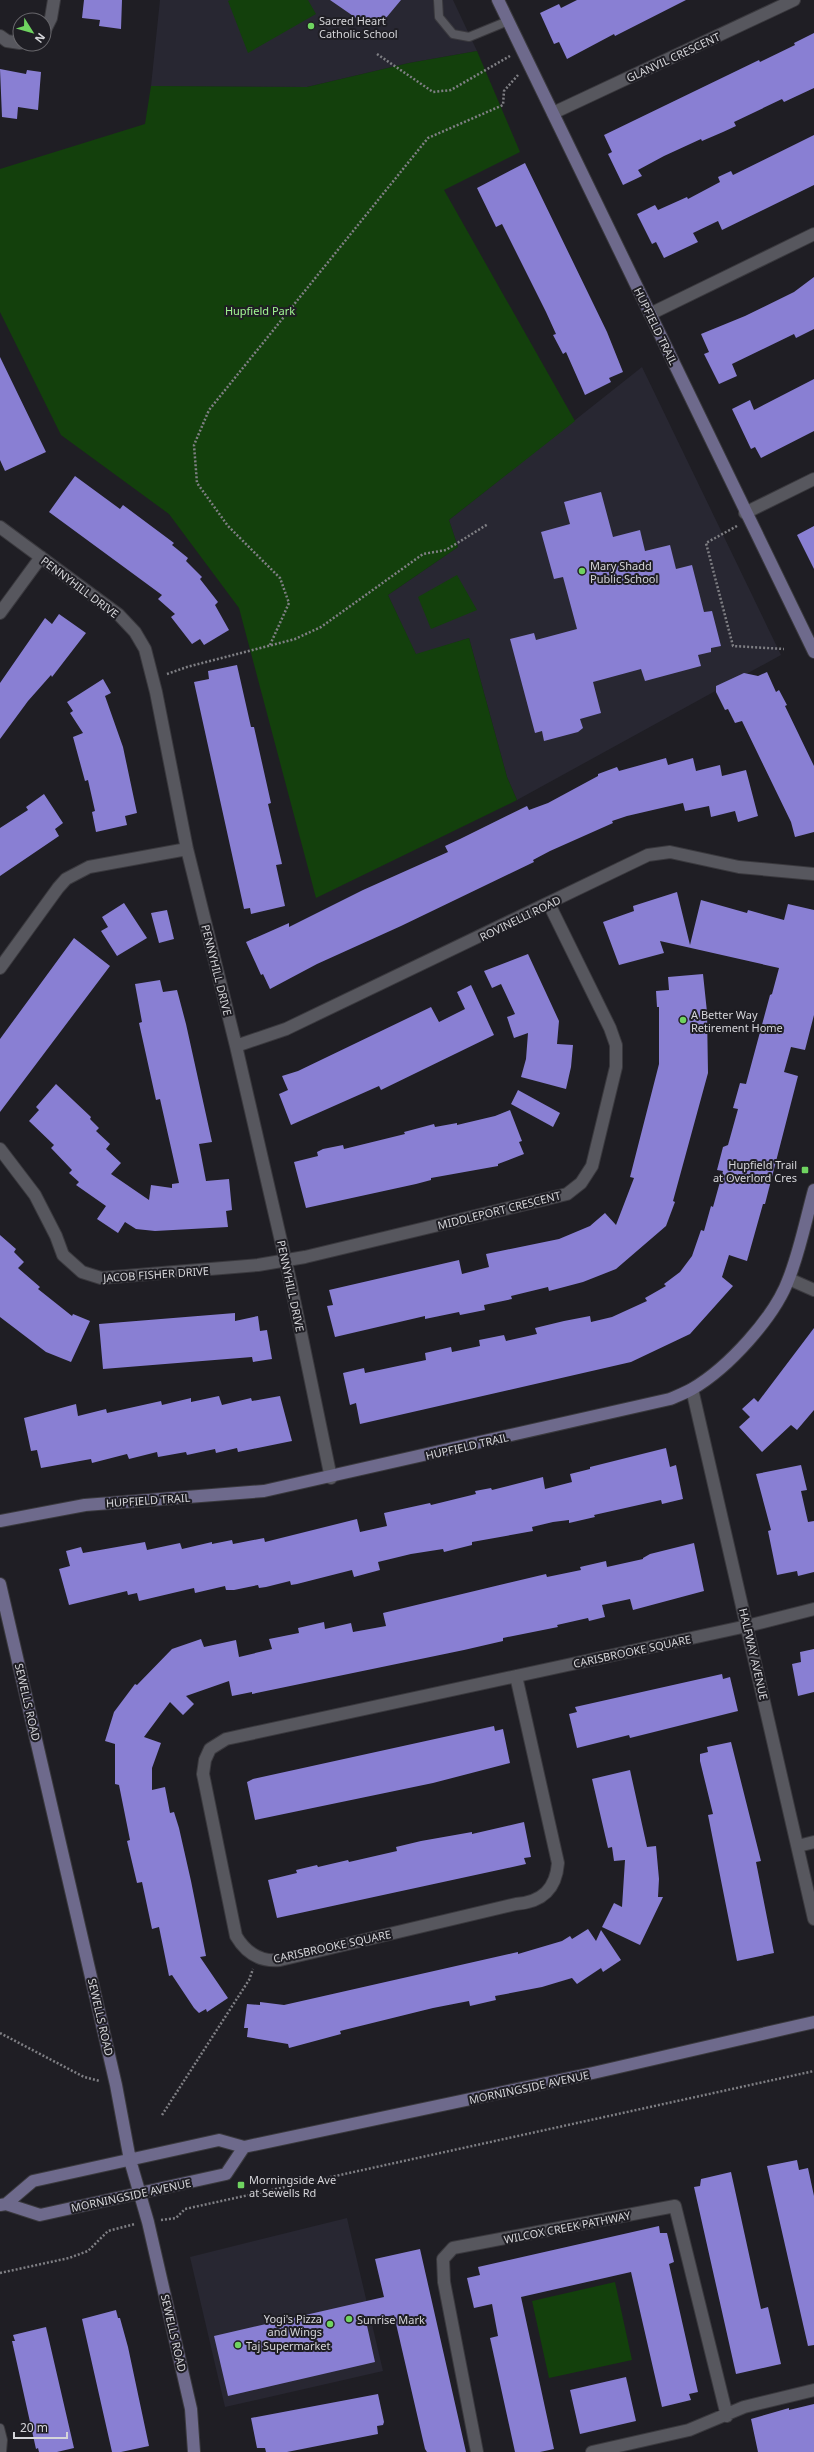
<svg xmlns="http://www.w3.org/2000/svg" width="814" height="2452" font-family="'Noto Sans',sans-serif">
	<rect width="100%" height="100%" fill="#1f1e24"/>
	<path fill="#282732" d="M160 0H453L477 51 409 63 307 87 151 86Z
		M642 367 781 655 517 800 507 777 469 638 416 655 388 595 458 547 449 520Z
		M347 2218 383 2371 225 2407 190 2257Z"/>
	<path fill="#13400c" d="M230 0H308L316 14 248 53 228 1Z
		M477 51 520 152 444 190 575 421 449 520 458 547 388 595 416 654 469 638 507 777 517 800 316 898 239 608 169 514 61 435 0 312V169L145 124 151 86 307 87 409 63Z
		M457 575 477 610 431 629 418 597Z
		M615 2282 632 2360 549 2378 532 2301Z"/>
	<path fill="#897fd3" d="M84 0H122L121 29 99 26 100 20 82 18Z
		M330 0H401L386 18 368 22 359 20Z
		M577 0H686L615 36 614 34 567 59 559 42 554 44 540 13 559 4 561 8Z
		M814 33V88L784 102 782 99 734 122 736 126 723 132 702 141 701 139 664 156 638 170 642 176 623 185 608 154 612 152 604 135 759 60 760 62 795 45 794 43Z
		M0 69 26 74 27 70 41 72 38 110 18 107 17 119 2 117Z
		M814 135V185L722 230 718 221 693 233 698 242 664 258 656 242 652 244 637 214 655 205 658 210 687 197 688 199 720 182 718 177 731 171 733 175Z
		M525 163 607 332 623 372 609 378 611 382 585 395 566 352 563 354 553 335 556 334 546 312 502 224 496 227 477 188Z
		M814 277V329L796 338 794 334 732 364 737 376 719 384 704 354 709 352 701 334 745 316 794 292Z
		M0 357 46 452 5 471 0 460Z
		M814 379V431L761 458 755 447 751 449 732 409 750 400 754 410Z
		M75 476 120 509 123 505 174 543 172 545 188 558 186 561 202 577 200 579 218 602 215 605 229 630 204 645 200 639 192 644 171 617 175 614 158 599 162 595 49 512Z
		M601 492 613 537 640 530 645 551 670 545 676 569 692 565 704 612 712 611 721 646 711 648V652L698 655 701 666 645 681 641 669 593 682 601 713 580 719 583 728 578 732 544 741 542 731 535 733 510 639 534 633 536 640 577 629 563 577 554 579 541 532 570 524 564 502Z
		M814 526V569L797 535Z
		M59 614 86 633 52 677 51 675 28 701 0 739V683L45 618 52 624Z
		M237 665 251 727H254L271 803 268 804 282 864 276 865 285 906 251 914 250 908 244 909 194 682 209 679 208 671Z
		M767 672 776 692 779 690 787 705 785 706 814 766V832L795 837 791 822 742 721 735 723 728 709 725 710 716 692V686L744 673 758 676Z
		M103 679 111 693 105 696 123 747 137 813 125 816 127 825 96 832 92 812 95 811 88 780 85 781 73 737 83 733 70 713 73 711 67 702Z
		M666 758 668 765 693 758 696 771 720 765 722 776 746 770 758 816 738 822 735 811 711 817 709 806 685 811 683 803 627 816 612 821 613 823 550 851 533 860 534 862 401 926 317 964 270 989 263 974 261 975 246 942 289 923V927L363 890 448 852 445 846 460 839 527 806 529 810 548 803 598 776V774L617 767 619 771Z
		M44 794 63 823 55 829 59 836 0 876V828L28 810 26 807Z
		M677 892 690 945 701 900 747 913 748 910 784 920 788 904 814 910V1015L805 1050 791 1047 784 1072 798 1076 765 1204H763L747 1261 729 1255 722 1277 733 1286 690 1334 631 1362 360 1424 356 1403 350 1405 343 1373 364 1368 365 1373 426 1360 425 1353 451 1347 452 1352 480 1346 479 1340 504 1335 506 1341 537 1334 535 1328 564 1321 590 1316 591 1322 612 1317 647 1301 645 1298 666 1286 664 1284 680 1272 692 1256 701 1230 704 1231 711 1206 713 1207 723 1171 717 1170 723 1147 728 1145 738 1109 733 1108 740 1083 746 1084 770 995 772 994 779 968 660 941 664 953 619 965 603 922 634 911 633 906Z
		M124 903 147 938 117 956 101 931 108 927 102 917Z
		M167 910 174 939 159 943 151 913Z
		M74 938 110 966 0 1112V1039Z
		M528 954 559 1021 557 1044 573 1045 571 1067 566 1089 521 1077 526 1059 528 1033 514 1038 507 1017 515 1014 501 984 492 988 484 971Z
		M703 974 707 1012 708 1073 673 1201 675 1202 666 1226 616 1269 583 1282 549 1291 548 1287 511 1296 512 1299 484 1305 485 1310 460 1315 459 1312 425 1319V1316L335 1337 327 1306 333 1305 329 1290 459 1260 462 1274 489 1267 486 1254 559 1239 590 1226 605 1213 616 1225 634 1178 630 1177 659 1064V1007H657L656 991 669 990 668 977Z
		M160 980 163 992 177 990 186 1024 212 1142 199 1144 206 1181 229 1179 232 1210 226 1211 228 1227 155 1231 136 1229 125 1222 118 1233 97 1219 106 1206 76 1185 79 1182 69 1173 72 1170 51 1148 54 1145 29 1121 39 1110 36 1107 56 1084 91 1117 90 1119 99 1128 96 1131 110 1144 106 1149 121 1163 111 1174 149 1200 151 1185 172 1188V1184L179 1183 160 1099 156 1100 139 1023 142 1022 135 984Z
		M471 985 494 1035 381 1090 379 1086 291 1125 279 1094 288 1090 282 1076 298 1071 431 1007 439 1022 465 1009 457 992Z
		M518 1090 560 1113 553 1127 511 1104Z
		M510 1110 522 1141 519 1142 524 1154 498 1164V1166L431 1178V1180L416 1184 306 1208 294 1162 318 1156 317 1152 323 1149 343 1145 344 1149 405 1134 404 1132 434 1124 435 1127 457 1123V1125L495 1116Z
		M0 1235 16 1249 14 1252 24 1262 18 1268 40 1287 38 1289 72 1316 73 1314 90 1321 71 1362 46 1352 0 1317Z
		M235 1313V1321L258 1316 260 1331 267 1330 272 1359 253 1362 252 1357 103 1369 99 1324Z
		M814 1328V1410L797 1430 791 1425 762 1452 739 1427 750 1417 742 1409 754 1398 758 1402Z
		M219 1396 222 1405 251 1398 252 1401 280 1396 292 1441 238 1452 237 1448 216 1453 215 1449 187 1455 186 1452 158 1457 157 1452 129 1459 127 1454 92 1463 91 1459 41 1468 37 1450 31 1451 24 1418 76 1404 78 1416 106 1409 107 1413 161 1401 162 1405 191 1398V1402Z
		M666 1448 670 1467 676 1465 683 1499 662 1504 661 1500 594 1515 595 1517 569 1523V1520L553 1522 532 1527 533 1531 472 1542V1545L444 1552 443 1549 411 1554 378 1562 380 1570 354 1577 352 1570 297 1584 291 1585 290 1581 266 1587 259 1588 258 1585 234 1590H226L225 1586 195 1593 194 1588 139 1601 137 1593 128 1595 127 1591 69 1605 59 1569 70 1566 66 1551 81 1547 83 1553 145 1542 147 1550 180 1543 182 1549 212 1542V1544L232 1540 233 1544 264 1538 265 1542 357 1519 360 1532 387 1526 384 1513 430 1503 431 1505 476 1494 475 1491 491 1488 492 1490 543 1477 545 1489 572 1482 570 1474 590 1469V1467Z
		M801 1465 807 1490 801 1491 808 1522 814 1521V1572L798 1576 797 1571 777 1575 768 1531 771 1530 756 1474Z
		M694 1543 704 1591 633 1610 630 1599 602 1605 605 1617 589 1621 588 1618 557 1625 558 1627 503 1638V1641L464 1650 252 1694V1692L232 1696 229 1681 186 1696 194 1704 183 1715 170 1702 144 1737 161 1743 152 1768V1790L165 1787 170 1813 174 1812 179 1828 191 1881 206 1956 200 1957 228 1998 207 2012 206 2009 199 2013 194 2008 172 1975 169 1976 159 1927 152 1929 142 1882 137 1883 127 1841 130 1840 119 1785 115 1784V1744L105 1741 114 1712 135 1684 137 1685 172 1649 201 1639 204 1647 236 1640 239 1657 272 1649 269 1639 299 1633 298 1628 324 1622 325 1629 351 1623 353 1632 386 1626 383 1613 546 1574 547 1577 581 1570 580 1567 606 1561 607 1567 643 1559V1558L650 1554Z
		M814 1649V1692L798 1696 792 1664 801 1662 800 1652Z
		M722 1674 723 1679 730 1677 738 1711 630 1738 629 1735 577 1748 569 1714 577 1712 575 1707Z
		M494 1726 495 1731 503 1729 510 1763 433 1783 255 1820 247 1782 253 1779Z
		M731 1742 761 1861 756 1862 774 1953 737 1961 708 1815 713 1814 700 1761V1754L708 1752 707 1747Z
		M630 1770 647 1847 656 1846 659 1879 658 1897H663L640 1945 602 1927 614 1903 622 1907 625 1860 614 1861 612 1847 608 1848 592 1779Z
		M524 1822 531 1857 524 1858 526 1864 277 1918 268 1880 297 1873 296 1870 317 1865 318 1867 348 1860 349 1862 397 1851 396 1847 421 1841 472 1832V1834Z
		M588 1929 596 1941 601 1930 621 1960 603 1972 601 1968 577 1984 572 1978 542 1987 495 1996 496 2000 470 2006 469 2001 433 2008 340 2031 341 2034 289 2048 288 2044 247 2037 248 2028H244L247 2004 260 2005V2002L284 2005 518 1952V1954L562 1941 570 1936 572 1939Z
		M797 2160 799 2170 808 2168 814 2196V2345L808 2346 767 2166Z
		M731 2172 761 2309 768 2307 781 2364 736 2374 694 2187 700 2186 701 2179Z
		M659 2226 660 2233H667L674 2262 669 2264 698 2392 689 2394 691 2400 662 2407 631 2272 521 2297 554 2449 540 2452H515L490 2338 498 2336 492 2304 474 2308 467 2278 480 2275 478 2267Z
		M420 2249 466 2452H427L425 2449 394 2315 366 2321 375 2362 228 2396 214 2336 384 2297 375 2259Z
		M116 2310 118 2318H120L128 2347 149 2446 121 2452H112L82 2319Z
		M46 2327 74 2448 57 2452H39L38 2448 36 2449 12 2341H15L13 2335Z
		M626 2377 636 2421 580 2434 570 2390Z
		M378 2394 384 2422 383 2425 377 2426 378 2434 287 2452H266L265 2448H257L251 2418Z
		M814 2404V2452H758L751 2419 789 2408V2410Z"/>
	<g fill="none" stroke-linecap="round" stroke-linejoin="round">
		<g stroke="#3a393e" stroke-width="10">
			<path id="lane" d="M438 0 439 17 453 34 469 37 508 21
				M0 2428 3 2440 2 2452"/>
		</g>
		<g stroke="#3a393e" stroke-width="14">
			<path id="street" d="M44 32 51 18 54 0
				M0 36 7 41 20 43
				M553 113 794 0
				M650 314 814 234
				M745 513 814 479
				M0 527 119 615 135 632 145 649 156 692 187 849 236 1046 290 1280 331 1478
				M0 613 41 557
				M0 968 58 888 66 879 89 867 187 849
				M236 1046 286 1029 648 855 670 852 739 867 814 874
				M0 1149 35 1195 56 1236 63 1255 82 1272 101 1278 258 1265 305 1257 567 1194 581 1183 592 1166 616 1067V1045L610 1028 549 904
				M789 1279 814 1290
				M692 1389 814 1919
				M516 1676 558 1863C556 1889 542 1902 516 1904L280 1960C260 1962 246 1953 236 1936L203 1774 205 1760 210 1749 226 1739 747 1626 814 1609
				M798 1846 814 1842
				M477 2452 444 2282 443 2259 453 2248 675 2206 727 2416
				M592 2452 689 2430 744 2407 814 2390"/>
		</g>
		<g stroke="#3a393e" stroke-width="14">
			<path id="secondary" d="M498 0 814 652
				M0 1521 85 1505 264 1491 670 1399C677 1396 685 1393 692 1389 728 1368 775 1317 789 1278 800 1250 806 1219 814 1190
				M0 1584 116 2085 130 2160 148 2222 191 2409 194 2452
				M6 2204 40 2215 226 2174 244 2147
				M0 2205 6 2204 33 2181 219 2140 244 2147 593 2073 814 2022"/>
		</g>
		<path stroke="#7f7f84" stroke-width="2.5" stroke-dasharray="2 2" stroke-linecap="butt" d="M377 54 433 92 451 90 510 56
			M737 526 706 543 733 646 784 649
			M270 645 289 603 280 578 228 526 197 483 194 445 209 410 428 138 503 105 504 91 518 75
			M167 674 187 667 295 639 321 627 423 554 446 550 488 524
			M0 2033 84 2077 100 2081
			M162 2115 249 1980 253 1969
			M161 2220 176 2218 185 2209 814 2071
			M0 2273 69 2258 88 2251 108 2231 135 2224"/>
		<use href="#lane" stroke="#57575e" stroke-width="8"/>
		<use href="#street" stroke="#57575e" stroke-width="12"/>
		<use href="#secondary" stroke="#6e6a8c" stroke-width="12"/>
	</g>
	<g fill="#6fd360" stroke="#1f1e24" stroke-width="1.5">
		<circle cx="311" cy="26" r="4"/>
		<circle cx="582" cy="571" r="4"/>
		<circle cx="683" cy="1020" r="4"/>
		<rect x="801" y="1166" width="8" height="8" rx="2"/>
		<rect x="237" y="2181" width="8" height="8" rx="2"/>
		<circle cx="349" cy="2319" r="4"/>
		<circle cx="330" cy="2324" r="4"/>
		<circle cx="238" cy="2345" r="4"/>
	</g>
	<g text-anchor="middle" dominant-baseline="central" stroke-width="4" stroke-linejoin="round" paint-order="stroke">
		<g font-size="11" fill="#d5d5d9" stroke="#1f1e24" text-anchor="start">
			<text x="319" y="20">Sacred Heart<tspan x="319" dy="13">Catholic School</tspan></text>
			<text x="590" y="565">Mary Shadd<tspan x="590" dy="13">Public School</tspan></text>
			<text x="691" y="1014">A Better Way<tspan x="691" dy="13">Retirement Home</tspan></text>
			<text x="797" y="1164" text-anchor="end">Hupfield Trail<tspan x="797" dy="13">at Overlord Cres</tspan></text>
			<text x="249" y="2179">Morningside Ave<tspan x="249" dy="13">at Sewells Rd</tspan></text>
			<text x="322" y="2318" text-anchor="end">Yogi's Pizza<tspan x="322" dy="13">and Wings</tspan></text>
			<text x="357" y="2319">Sunrise Mark</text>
			<text x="246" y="2345">Taj Supermarket</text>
		</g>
		<g font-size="11" fill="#d5d5d9" stroke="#1f1e24">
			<text transform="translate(673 57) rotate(-25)">GLANVIL CRESCENT</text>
			<text transform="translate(656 326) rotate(64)">HUPFIELD TRAIL</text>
			<text transform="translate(80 587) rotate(37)">PENNYHILL DRIVE</text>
			<text transform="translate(520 918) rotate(-26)">ROVINELLI ROAD</text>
			<text transform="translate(217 970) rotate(76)">PENNYHILL DRIVE</text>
			<text transform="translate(499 1210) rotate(-14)">MIDDLEPORT CRESCENT</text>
			<text transform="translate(156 1274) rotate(-4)">JACOB FISHER DRIVE</text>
			<text transform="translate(291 1286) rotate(78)">PENNYHILL DRIVE</text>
			<text transform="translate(467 1446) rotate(-13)">HUPFIELD TRAIL</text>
			<text transform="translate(148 1500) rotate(-4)">HUPFIELD TRAIL</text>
			<text transform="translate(632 1651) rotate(-12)">CARISBROOKE SQUARE</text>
			<text transform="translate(754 1654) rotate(77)">HALFWAY AVENUE</text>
			<text transform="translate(28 1702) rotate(77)">SEWELLS ROAD</text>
			<text transform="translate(332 1946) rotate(-12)">CARISBROOKE SQUARE</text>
			<text transform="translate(101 2017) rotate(77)">SEWELLS ROAD</text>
			<text transform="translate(529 2087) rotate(-12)">MORNINGSIDE AVENUE</text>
			<text transform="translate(131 2195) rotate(-12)">MORNINGSIDE AVENUE</text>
			<text transform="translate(567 2227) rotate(-11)">WILCOX CREEK PATHWAY</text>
			<text transform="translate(174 2333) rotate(77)">SEWELLS ROAD</text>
		</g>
		<g font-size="11" fill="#a1f593" stroke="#1f1e24">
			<text x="260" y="310">Hupfield Park</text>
		</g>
	</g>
	<g transform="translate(32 32) rotate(127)"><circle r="19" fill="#1f1e24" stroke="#68676c"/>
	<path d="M0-3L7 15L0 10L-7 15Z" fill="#6fd360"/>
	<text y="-6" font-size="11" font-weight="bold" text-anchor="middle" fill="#d5d5d9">N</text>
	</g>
	<path d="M14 2432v6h53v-6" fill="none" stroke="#d5d5d9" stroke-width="2"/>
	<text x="20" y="2432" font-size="12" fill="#d5d5d9" stroke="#1f1e24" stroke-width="3" paint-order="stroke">20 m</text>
</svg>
